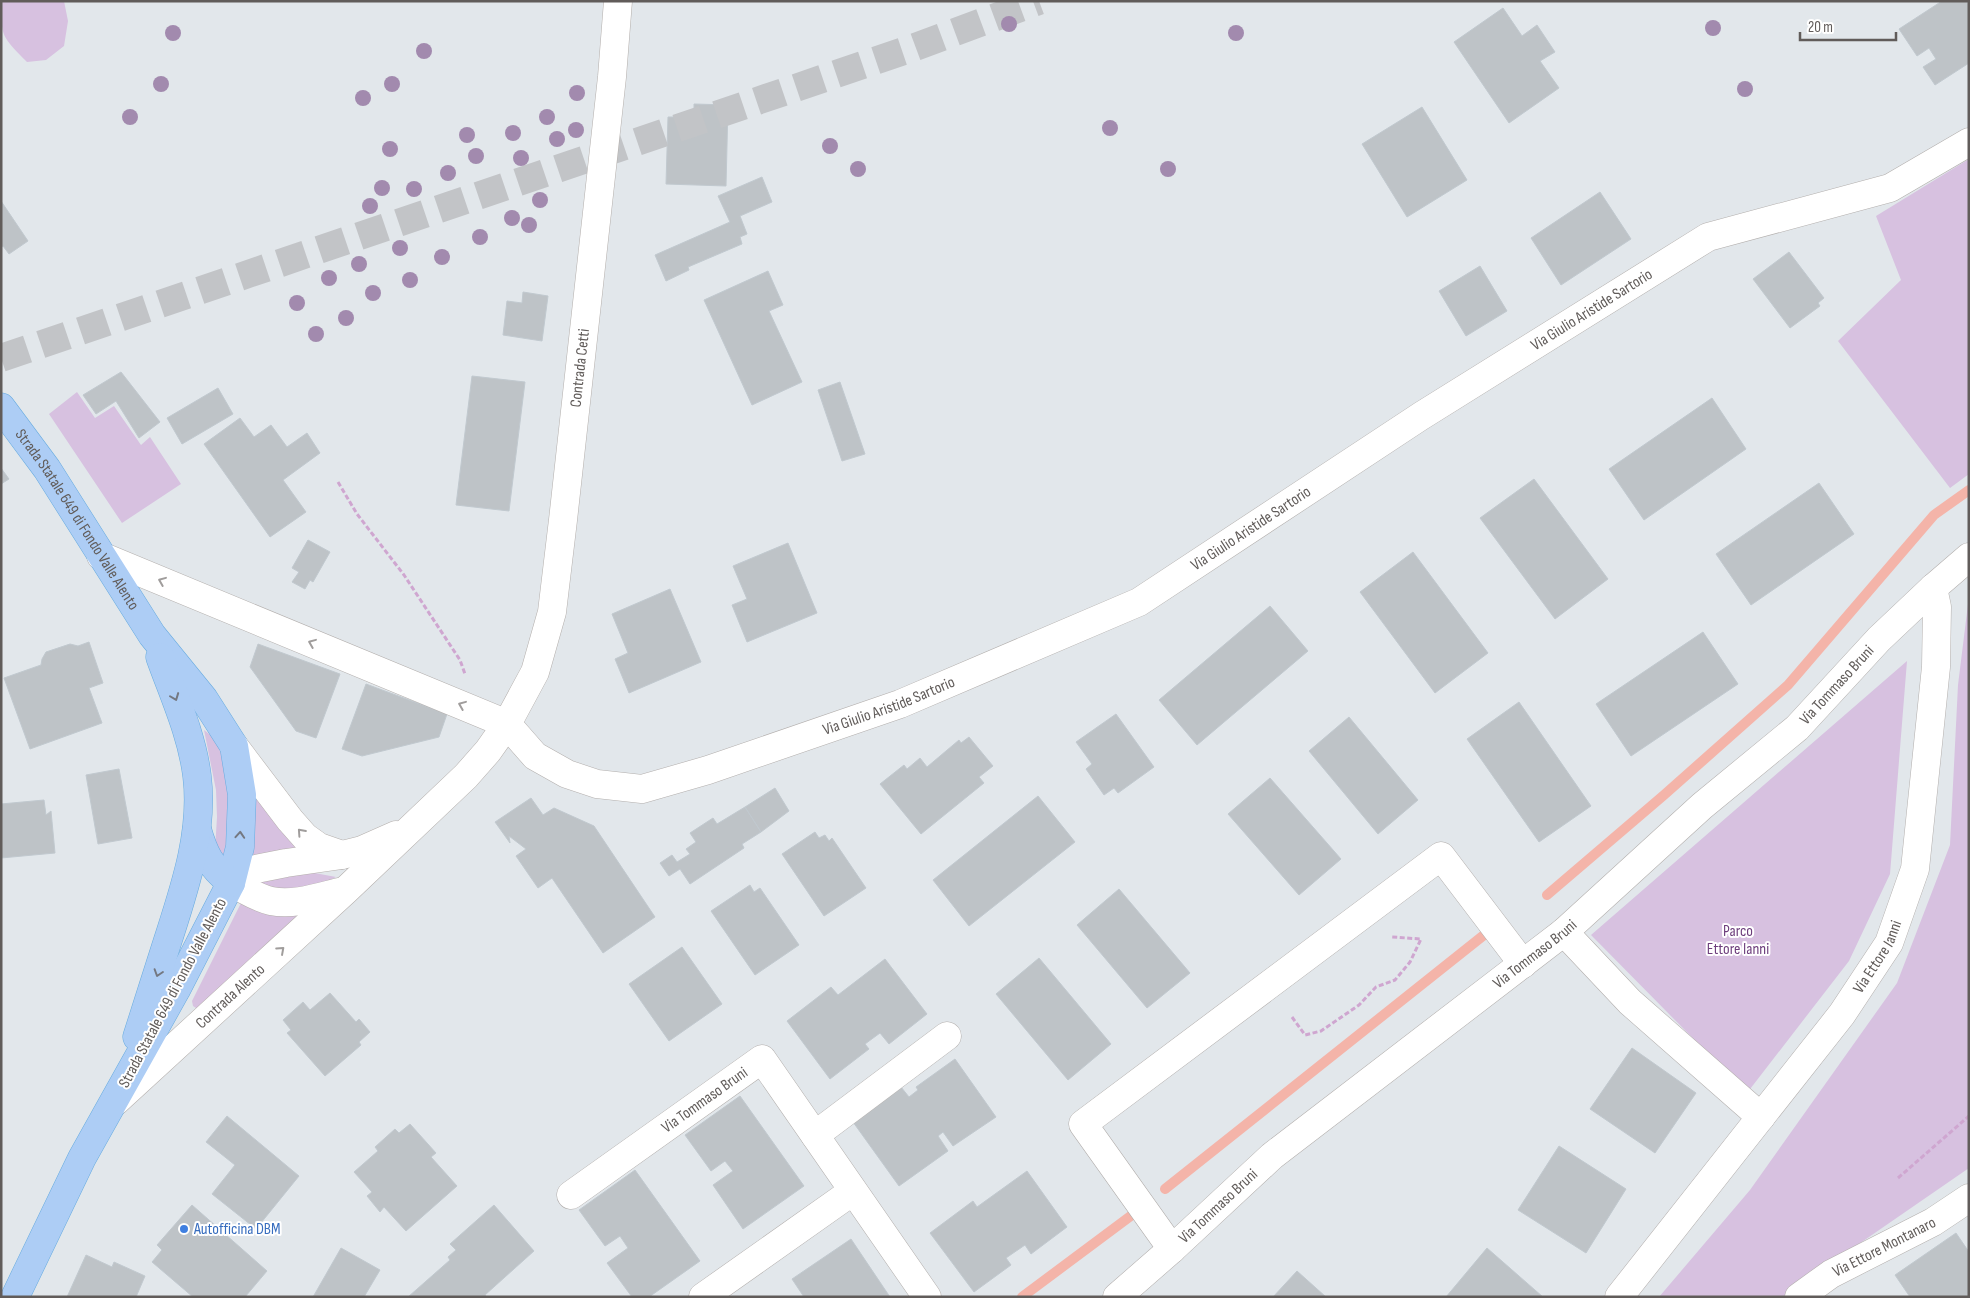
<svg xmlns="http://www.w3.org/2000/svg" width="1970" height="1298" font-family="'Sofia Sans Condensed',sans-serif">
	<rect width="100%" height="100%" fill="#e2e7eb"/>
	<path fill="#d7c1e0" d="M1 1H64L68 21 64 46 46 60 27 62C2 36 1 38 1 1Z
		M1969 159V474L1950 488 1838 341 1901 280 1876 216Z
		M77 392 95 418 114 406 141 445 150 437 181 484 122 523 49 414Z
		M1969 596V1168L1782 1297H1659L1750 1190 1897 983 1950 845 1958 685Z
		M1907 661 1890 874 1849 961 1747 1093 1591 935Z
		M204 730 217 740 222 755 231 804 226 864 215 850 217 817 216 790Z
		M251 785 304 849 249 858 255 822Z
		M304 871 336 877 313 888 279 893 252 882Z
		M241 903C267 919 285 915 313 912L199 1010 193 1006 192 1001Z"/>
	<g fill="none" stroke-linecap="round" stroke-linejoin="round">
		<path stroke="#f4b4a9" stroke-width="10" d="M1547 895 1664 795 1788 685 1934 515 1969 490
			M1165 1189 1489 931
			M1022 1297 1136 1212"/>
	</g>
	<path fill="#bec3c7" stroke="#c1c9cf" d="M1942 1H1966L1969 5V63L1935 85 1923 67 1936 59 1929 48 1917 56 1899 29Z
		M1503 8 1522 36 1537 25 1555 52 1540 61 1559 88 1509 123 1454 42Z
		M694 104 728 105 726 186 666 184 668 117H694Z
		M1422 107 1467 180 1407 217 1362 144Z
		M762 177 772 202 740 216 747 234 740 237 742 244 688 267 689 270 666 281 655 255 730 222 718 196Z
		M1600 192 1631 239 1561 285 1531 238Z
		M1 201 28 241 9 254 3 246 1 247Z
		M1789 252 1824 298 1818 303 1820 306 1790 328 1753 279Z
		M1480 266 1507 311 1466 336 1439 291Z
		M768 271 783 305 769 311 802 382 752 405 704 300Z
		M523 292 548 296 542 341 503 335 507 301 522 303Z
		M121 372 160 422 139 438 116 401 96 414 83 395Z
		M472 376 525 382 509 511 456 505Z
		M840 382 865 454 842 461 818 390Z
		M218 388 233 414 182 444 167 418Z
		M1712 398 1746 449 1644 520 1609 469Z
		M240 418 254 437 271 425 287 447 307 433 320 453 283 480 306 512 270 537 204 444Z
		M1 468 9 479 1 484Z
		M1534 479 1608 579 1555 619 1480 518Z
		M1819 483 1854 534 1751 605 1716 554Z
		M308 540 330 552 313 582 310 580 305 589 292 582 299 572 292 568Z
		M788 543 817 613 747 642 732 605 747 599 733 566Z
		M1413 552 1488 653 1435 693 1360 592Z
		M670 589 701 662 629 693 615 659 628 653 612 614Z
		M1270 606 1308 651 1197 745 1159 700Z
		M1703 632 1738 684 1631 756 1596 704Z
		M89 642 103 683 89 688 102 723 30 749 4 678 41 665 42 659 46 652 70 644 78 646Z
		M258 644 340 674 316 738 296 731 250 667Z
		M366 684 447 714 439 737 362 756 342 749Z
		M1519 702 1591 806 1539 842 1467 739Z
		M1116 714 1154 767 1118 793 1114 788 1104 795 1086 769 1092 764 1076 742Z
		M1349 717 1418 800 1378 834 1309 751Z
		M969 737 993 766 979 777 984 783 921 834 880 784 904 765 907 769 920 758 927 767 959 740 961 743Z
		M119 769 132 838 98 844 86 775Z
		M1270 778 1341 859 1299 895 1228 814Z
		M775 788 789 811 761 832 745 807Z
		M1038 796 1075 842 969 926 933 880Z
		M531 798 543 815 554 808 594 826 655 917 603 953 552 878 538 888 516 856 526 849 509 836 510 843 495 822Z
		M44 800 46 815 51 811 55 853 1 858V804Z
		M745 807 761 832 742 844 744 848 690 884 680 869 669 876 660 863 672 855 677 862 690 854 686 849 696 842 690 833 713 818 717 824Z
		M815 832 819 838 825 835 829 841 832 838 866 888 824 916 782 854Z
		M750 885 754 892 760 888 799 945 755 975 711 911Z
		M1119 889 1190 973 1147 1008 1077 925Z
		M682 947 722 1004 669 1041 629 984Z
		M1039 958 1111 1044 1068 1080 996 994Z
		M885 959 927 1014 889 1044 880 1033 865 1044 869 1049 830 1079 787 1021 831 987 838 995Z
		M330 993 356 1022 359 1019 370 1032 359 1042 361 1045 325 1076 287 1033 291 1030 283 1020 303 1002 310 1010Z
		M1632 1048 1696 1093 1655 1153 1590 1109Z
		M955 1059 996 1117 953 1146 943 1132 938 1136 948 1151 899 1186 853 1122 901 1087 909 1097 918 1090 916 1087Z
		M740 1096 804 1186 743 1229 713 1185 733 1171 725 1161 711 1171 685 1135Z
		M227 1116 299 1176 256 1229 212 1194 235 1165 206 1142Z
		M410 1124 436 1153 431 1157 457 1186 406 1231 384 1207 380 1212 367 1196 372 1192 354 1172 378 1151 375 1147 395 1129 399 1133Z
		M1559 1146 1626 1189 1586 1253 1518 1210Z
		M635 1170 700 1261 649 1297H632L607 1263 628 1248 620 1236 605 1246 579 1210Z
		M1027 1171 1067 1227 1031 1254 1025 1245 1006 1258 1011 1265 974 1292 930 1233 973 1201 977 1207Z
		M192 1205 267 1271 245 1297H193L152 1262 162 1250 157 1245Z
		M494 1205 534 1251 485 1295 487 1297H408L450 1260 448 1257 456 1250 450 1244Z
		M1956 1233 1969 1252V1297H1910L1895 1275Z
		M851 1239 890 1297H804L792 1279Z
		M341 1248 380 1270 364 1297H313Z
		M1487 1248 1543 1297H1446Z
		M86 1255 112 1267 114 1262 145 1276 136 1297H67Z
		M1297 1271 1326 1297H1273Z"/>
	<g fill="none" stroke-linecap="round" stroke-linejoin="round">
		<path stroke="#c2c4c7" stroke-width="28" stroke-dasharray="28 14" stroke-linecap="butt" d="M1 358 907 50 1039 1"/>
		<g stroke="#b3afad" stroke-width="29">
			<g id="street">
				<path id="s1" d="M101 556 507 724 535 756 567 774 597 784 642 789 708 770 900 704 1139 602 1421 416 1708 237 1890 188 1969 142"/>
				<path d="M1564 932 1630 1002 1761 1117"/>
				<path d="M815 1135 947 1036"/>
				<path id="s2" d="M571 1195 762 1059 927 1297"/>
				<path d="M1172 1249 1083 1124 1441 856 1523 964"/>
				<path d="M703 1297 853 1191"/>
				<path id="s3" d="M1117 1297 1172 1249 1272 1156 1564 932 1702 806 1797 728 1879 639 1933 588 1969 557"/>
				<path id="s4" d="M1619 1297 1842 1014 1889 943 1915 869 1936 667 1937 607 1933 588"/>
				<path id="s5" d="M1799 1297 1831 1274 1933 1222 1969 1198"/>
			</g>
		</g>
		<g stroke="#b4afac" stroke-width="29">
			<g id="secondary">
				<path d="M234 746 290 820 305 837 319 847 342 855"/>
				<path d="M231 883 256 869 286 863 342 855 362 850 396 835"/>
				<path d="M231 883C244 889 257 898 271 901 295 906 321 896 344 891"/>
				<path id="s6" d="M116 1101 346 890 466 776 488 751 507 724 535 672 552 612 563 520 612 77 618 1"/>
			</g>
		</g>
		<g stroke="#67abdf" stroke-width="29">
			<g id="primary">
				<path id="s7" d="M1 407 47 469 152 635 204 699 234 746 242 795 240 847 231 883 176 990 82 1158 15 1297"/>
				<path d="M197 829C204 854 210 866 231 883"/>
				<path d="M137 1037C147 1006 157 974 167 943 184 890 204 833 197 776 192 735 174 696 160 657"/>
			</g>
		</g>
		<path stroke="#cfa6d0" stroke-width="3" stroke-dasharray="5 2.5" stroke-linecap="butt" d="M338 482 357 514 404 575 460 660 465 674
			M1292 1017 1305 1035 1321 1031 1359 1005 1376 987 1395 980 1410 962 1421 939 1392 937
			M1898 1178 1969 1116"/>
		<use href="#street" stroke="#fff" stroke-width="28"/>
		<use href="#secondary" stroke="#fff" stroke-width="28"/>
		<use href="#primary" stroke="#adcdf5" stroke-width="28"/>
	</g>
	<g fill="#a28aae">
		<circle cx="1009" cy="24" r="8"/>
		<circle cx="1713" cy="28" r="8"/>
		<circle cx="173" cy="33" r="8"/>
		<circle cx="1236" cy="33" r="8"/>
		<circle cx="424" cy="51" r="8"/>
		<circle cx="161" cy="84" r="8"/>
		<circle cx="392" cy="84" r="8"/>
		<circle cx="1745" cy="89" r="8"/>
		<circle cx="577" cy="93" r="8"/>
		<circle cx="363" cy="98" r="8"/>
		<circle cx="130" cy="117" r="8"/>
		<circle cx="547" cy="117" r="8"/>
		<circle cx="1110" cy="128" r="8"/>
		<circle cx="576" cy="130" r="8"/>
		<circle cx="513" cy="133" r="8"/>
		<circle cx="467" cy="135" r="8"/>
		<circle cx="557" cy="139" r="8"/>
		<circle cx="830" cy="146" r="8"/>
		<circle cx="390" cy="149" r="8"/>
		<circle cx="476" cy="156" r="8"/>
		<circle cx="521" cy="158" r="8"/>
		<circle cx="858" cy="169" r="8"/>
		<circle cx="1168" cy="169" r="8"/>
		<circle cx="448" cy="173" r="8"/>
		<circle cx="382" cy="188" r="8"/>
		<circle cx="414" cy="189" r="8"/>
		<circle cx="540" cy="200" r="8"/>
		<circle cx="370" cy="206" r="8"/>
		<circle cx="512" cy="218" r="8"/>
		<circle cx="529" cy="225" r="8"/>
		<circle cx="480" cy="237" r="8"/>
		<circle cx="400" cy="248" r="8"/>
		<circle cx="442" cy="257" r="8"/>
		<circle cx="359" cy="264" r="8"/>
		<circle cx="329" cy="278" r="8"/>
		<circle cx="410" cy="280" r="8"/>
		<circle cx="373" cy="293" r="8"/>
		<circle cx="297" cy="303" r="8"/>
		<circle cx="346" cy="318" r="8"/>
		<circle cx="316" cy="334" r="8"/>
	</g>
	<defs><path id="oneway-chevron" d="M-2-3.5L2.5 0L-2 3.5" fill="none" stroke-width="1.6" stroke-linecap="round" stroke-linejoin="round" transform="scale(1.25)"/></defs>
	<g stroke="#a09d9c">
		<use href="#oneway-chevron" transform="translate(162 581) rotate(-158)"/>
		<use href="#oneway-chevron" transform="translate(312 643) rotate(-158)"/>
		<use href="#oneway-chevron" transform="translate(462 705) rotate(-158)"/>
		<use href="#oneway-chevron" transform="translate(301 832) rotate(-132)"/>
		<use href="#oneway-chevron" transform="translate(281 950) rotate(-42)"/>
	</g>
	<g stroke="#747881">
		<use href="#oneway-chevron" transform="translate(175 697) rotate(69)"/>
		<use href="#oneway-chevron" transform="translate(240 835) rotate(-86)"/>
		<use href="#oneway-chevron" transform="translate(158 973) rotate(108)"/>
	</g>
	<circle fill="#3f7fe0" stroke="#fff" stroke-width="2" cx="184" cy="1229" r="5"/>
	<g text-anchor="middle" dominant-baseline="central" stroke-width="4" stroke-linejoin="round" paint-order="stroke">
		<g font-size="16" fill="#615c5a" stroke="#fff">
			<text stroke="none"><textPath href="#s1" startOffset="1666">Via Giulio Aristide Sartorio</textPath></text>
			<text stroke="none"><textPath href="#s6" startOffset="911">Contrada Cetti</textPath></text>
			<text stroke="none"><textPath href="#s7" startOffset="136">Strada Statale 649 di Fondo Valle Alento</textPath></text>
			<text stroke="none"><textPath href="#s1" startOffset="1261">Via Giulio Aristide Sartorio</textPath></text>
			<text stroke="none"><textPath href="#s3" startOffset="946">Via Tommaso Bruni</textPath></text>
			<text stroke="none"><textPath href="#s1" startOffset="856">Via Giulio Aristide Sartorio</textPath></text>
			<text stroke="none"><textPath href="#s3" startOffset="541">Via Tommaso Bruni</textPath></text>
			<text stroke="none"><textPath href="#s4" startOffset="428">Via Ettore Ianni</textPath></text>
			<text transform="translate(173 993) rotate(-62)">Strada Statale 649 di Fondo Valle Alento</text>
			<text stroke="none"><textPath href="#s6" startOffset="155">Contrada Alento</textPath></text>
			<text stroke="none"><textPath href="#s2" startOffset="164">Via Tommaso Bruni</textPath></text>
			<text stroke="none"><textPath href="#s3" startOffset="136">Via Tommaso Bruni</textPath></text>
			<text stroke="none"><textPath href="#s5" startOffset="99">Via Ettore Montanaro</textPath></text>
		</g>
		<g font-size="16" fill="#6d3e7c" stroke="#fff">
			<text x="1738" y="931">Parco<tspan x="1738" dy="18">Ettore Ianni</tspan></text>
		</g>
		<g font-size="16" fill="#366cbe" stroke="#fff" text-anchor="start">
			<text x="194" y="1229">Autofficina DBM</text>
		</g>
	</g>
	<rect width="1970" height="1298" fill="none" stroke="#615c5a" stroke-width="5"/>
	<path d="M1800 32v8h96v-8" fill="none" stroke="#615c5a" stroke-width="2.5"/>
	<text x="1808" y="32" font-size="15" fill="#615c5a" stroke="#ffffff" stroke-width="4" paint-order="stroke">20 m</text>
</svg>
